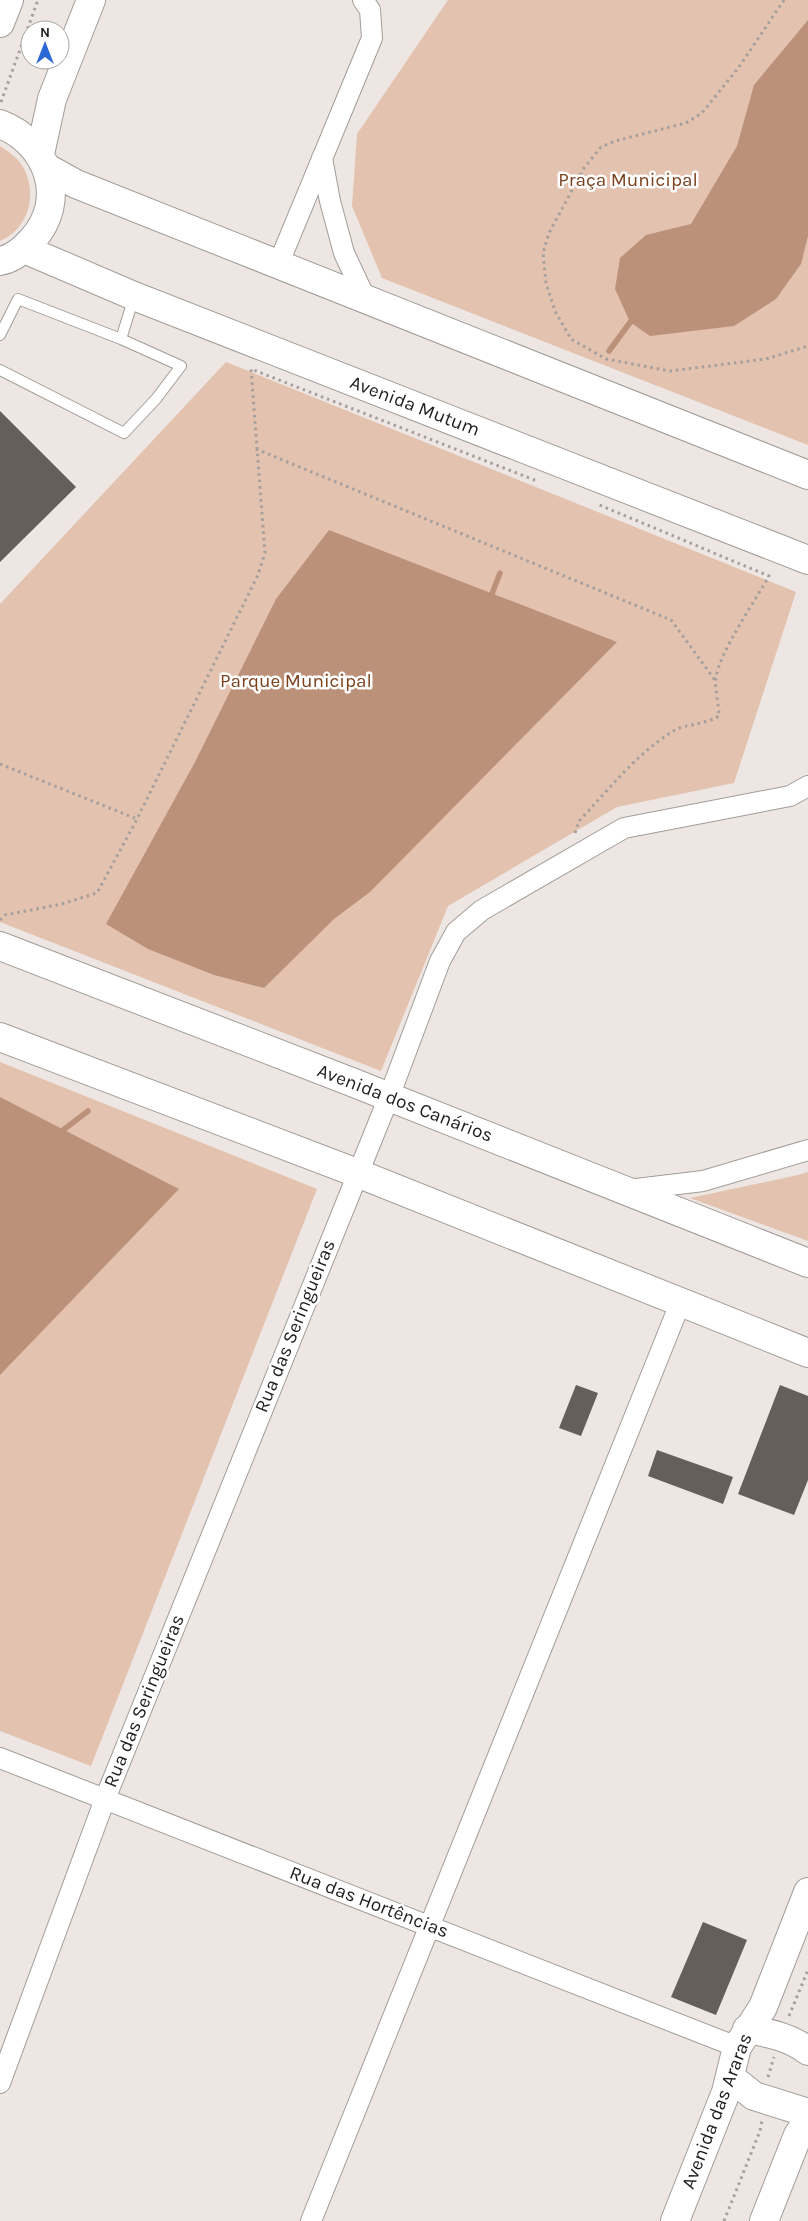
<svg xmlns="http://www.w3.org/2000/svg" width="808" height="2221" font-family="Karla,sans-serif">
	<rect width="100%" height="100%" fill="#ede6e2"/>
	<path fill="#e3c2af" d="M448 0H808V445L382 278 352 206 357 134Z
		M0 146C9 152 18 158 23 167 38 193 29 229 0 241Z
		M226 362 796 592 734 783 617 807 448 906 381 1071 0 922V604Z
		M0 1062 317 1189 91 1766 0 1731Z
		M808 1172V1241L690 1198 798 1175Z"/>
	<path fill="#bc9179" d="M808 20V236L801 264 776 299 734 326 650 336 630 322 615 289 620 258 646 235 691 224 737 146 754 85Z
		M329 530 617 642 370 892 334 919 264 988 214 975 148 949 106 924 195 762 276 599Z
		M0 1097 179 1189 0 1375Z"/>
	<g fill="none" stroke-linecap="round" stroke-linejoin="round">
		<path stroke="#bc9179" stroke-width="5.5" d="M609 351 634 317
			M490 599 500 573
			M58 1134 88 1111"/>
	</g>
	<path fill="#655e5b" d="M0 411 76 487 0 562Z
		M576 1385 598 1393 581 1436 559 1428Z
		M780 1385 808 1396V1480L794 1515 738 1494Z
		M657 1450 733 1477 723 1504 648 1476Z
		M703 1922 747 1940 716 2015 671 1997Z"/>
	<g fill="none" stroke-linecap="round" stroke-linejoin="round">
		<g stroke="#a39c98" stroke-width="12">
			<path id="lane" d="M0 335 18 299 121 339 181 366 156 399 124 433 0 370
				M121 339 134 297"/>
		</g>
		<g stroke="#a39c98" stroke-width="22">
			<path id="street" d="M322 158 330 201 344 253 366 300
				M278 265 372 38 370 10 363 0
				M628 1190 703 1181 808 1150
				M0 1758 737 2047
				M0 2083 105 1799 389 1097 440 961 456 932 482 910 624 828 790 796 808 786
				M311 2221 681 1301"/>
		</g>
		<g stroke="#a39c98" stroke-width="30">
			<path id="secondary" d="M0 23 9 0
				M0 124C48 142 69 200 32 240 24 249 12 259 0 261
				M40 154 52 99 91 0
				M47 168 76 184 808 475
				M24 249 134 296 808 560
				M0 946 349 1081 808 1263
				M0 1037 357 1173 808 1353
				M747 2029C769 2033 790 2037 808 2051
				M730 2077 754 2096 808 2113
				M675 2221 726 2092 737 2047 763 2007 808 1892
				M764 2221 798 2135 808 2120"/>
		</g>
		<path stroke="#a59f9d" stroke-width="3" stroke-dasharray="2.5 4" stroke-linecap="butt" d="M784 0 739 67 702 113 686 123 615 141 601 147 584 168 549 233 543 253 546 283 555 311 571 339 606 359 670 371 766 359 808 346
			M1 102 38 0
			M256 449 671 620 715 680
			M0 764 137 819
			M575 833 579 821C610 788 637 753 675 730 686 724 704 725 719 716 719 705 714 686 716 678 719 653 755 601 769 576L597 504
			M0 920 5 915 62 904 97 893 137 819 258 575 265 553 251 369 537 481
			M789 2016 808 1970
			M768 2077 774 2057
			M724 2221 760 2131 762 2121"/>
		<use href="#lane" stroke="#fff" stroke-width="10"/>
		<use href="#street" stroke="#fff" stroke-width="20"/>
		<use href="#secondary" stroke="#fff" stroke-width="28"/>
	</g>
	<g text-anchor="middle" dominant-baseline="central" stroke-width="5" stroke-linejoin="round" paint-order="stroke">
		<g font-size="19" fill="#7b421d" stroke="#fff">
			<text x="628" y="180">Praça Municipal</text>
			<text x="296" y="681">Parque Municipal</text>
		</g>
		<g font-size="19" fill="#201d1c" stroke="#fff">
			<text transform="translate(415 406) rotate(21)">Avenida Mutum</text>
			<text transform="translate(405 1103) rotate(21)">Avenida dos Canários</text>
			<text transform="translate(295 1326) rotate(-68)">Rua das Seringueiras</text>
			<text transform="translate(144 1701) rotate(-68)">Rua das Seringueiras</text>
			<text transform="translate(369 1902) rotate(21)">Rua das Hortências</text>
			<text transform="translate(717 2111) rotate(-69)">Avenida das Araras</text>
		</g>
	</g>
	<g transform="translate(45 45)"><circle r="24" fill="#ffffff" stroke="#a6a5a4"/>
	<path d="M0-4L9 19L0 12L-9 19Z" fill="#2b69d6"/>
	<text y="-8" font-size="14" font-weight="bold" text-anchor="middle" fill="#201d1c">N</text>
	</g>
</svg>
